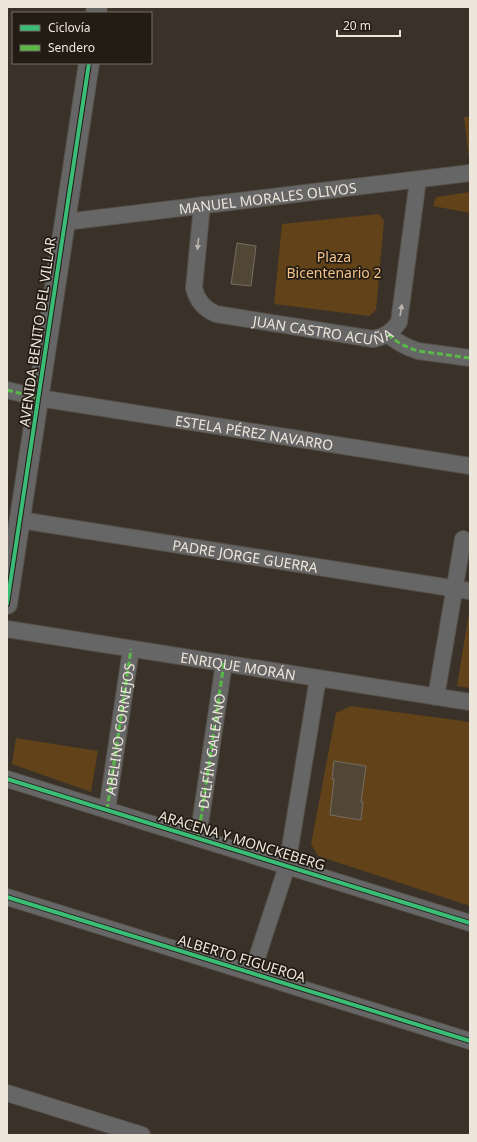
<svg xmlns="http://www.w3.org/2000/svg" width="477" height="1142" font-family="'Noto Sans',sans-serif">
	<rect width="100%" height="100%" fill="#3a3229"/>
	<path fill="#614219" d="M464 117H470V159H469Z
		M470 192V213L433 206 436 197Z
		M379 214 384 221 376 310 369 316 274 304 282 224Z
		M470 606V688L457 686Z
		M351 706 470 722V906L318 856 311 844 336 713Z
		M16 738 98 751 91 792 12 764Z"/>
	<path fill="#524635" stroke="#756e66" d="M237 243 256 246 251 286 231 284Z
		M334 761 366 766 361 802H363L361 820 330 815 334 779H332Z"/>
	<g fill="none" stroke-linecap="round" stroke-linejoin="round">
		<g stroke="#554f47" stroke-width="18">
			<g id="minor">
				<path id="s1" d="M202 205 194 288C197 301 204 309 216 314L373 339C385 337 392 332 399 322L418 180"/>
				<path id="s2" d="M65 222 470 173"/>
				<path d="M388 334C397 343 406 347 418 351L470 358"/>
				<path id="s3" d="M7 390 39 398 470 466"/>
				<path id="s4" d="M20 520 470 591"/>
				<path id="s5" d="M7 629 470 702"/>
				<path d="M436 697 463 539"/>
				<path d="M7 779 470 923"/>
				<path id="s6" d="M107 810 131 649"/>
				<path id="s7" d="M198 838 224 663"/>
				<path d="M7 897 470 1041"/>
				<path d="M252 973 287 866 318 678"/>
				<path d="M7 1093 142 1135"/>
			</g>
		</g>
		<g stroke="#554f47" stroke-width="22">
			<path id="tertiary" d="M96 13 97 7
				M7 604 89 63"/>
		</g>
		<use href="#minor" stroke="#666667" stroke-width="16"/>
		<use href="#tertiary" stroke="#666667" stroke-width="20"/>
		<path stroke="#58b947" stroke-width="3" stroke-dasharray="6 3" stroke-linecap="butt" d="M388 334C397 343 406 347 418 351L470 358
			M7 390 39 398
			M107 810 131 649
			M198 838 224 663"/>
		<g stroke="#231c14" stroke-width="6">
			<path id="cycleway" d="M7 604 89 63
				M7 779 470 923
				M7 897 470 1041"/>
		</g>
		<use href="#cycleway" stroke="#3abd76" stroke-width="4"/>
	</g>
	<defs><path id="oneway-solid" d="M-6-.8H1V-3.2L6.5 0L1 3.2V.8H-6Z"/></defs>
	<g fill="#b8b3ad">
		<use href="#oneway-solid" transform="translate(198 244) rotate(96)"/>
		<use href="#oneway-solid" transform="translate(401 310) rotate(-81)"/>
	</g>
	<g text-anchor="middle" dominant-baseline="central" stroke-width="3.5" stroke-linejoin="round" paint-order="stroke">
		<g font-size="14" fill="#efe6db" stroke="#231c14">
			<text stroke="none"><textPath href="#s2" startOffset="204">MANUEL MORALES OLIVOS</textPath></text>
			<text stroke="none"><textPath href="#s1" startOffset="227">JUAN CASTRO ACUÑA</textPath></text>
			<text transform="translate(37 332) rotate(-82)">AVENIDA BENITO DEL VILLAR</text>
			<text stroke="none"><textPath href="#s3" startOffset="251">ESTELA PÉREZ NAVARRO</textPath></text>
			<text stroke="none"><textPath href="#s4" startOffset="228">PADRE JORGE GUERRA</textPath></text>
			<text stroke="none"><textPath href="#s5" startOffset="234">ENRIQUE MORÁN</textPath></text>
			<text stroke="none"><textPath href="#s6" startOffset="82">ABELINO CORNEJOS</textPath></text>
			<text stroke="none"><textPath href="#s7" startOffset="88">DELFÍN GALEANO</textPath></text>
			<text transform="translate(242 840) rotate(17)">ARACENA Y MONCKEBERG</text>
			<text transform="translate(242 958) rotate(17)">ALBERTO FIGUEROA</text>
		</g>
		<g font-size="14" fill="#f4c28a" stroke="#231c14">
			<text x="334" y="256">Plaza<tspan x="334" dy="16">Bicentenario 2</tspan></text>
		</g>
	</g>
	<rect width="477" height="1142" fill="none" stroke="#efe6db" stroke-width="16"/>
	<rect x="12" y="12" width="140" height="52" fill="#231c14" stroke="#756d64"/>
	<rect x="20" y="25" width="20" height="6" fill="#3abd76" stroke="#756d64"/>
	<text x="48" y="32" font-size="12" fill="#efe6db">Ciclovía</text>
	<rect x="20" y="45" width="20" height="6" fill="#58b947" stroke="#756d64"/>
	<text x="48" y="52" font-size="12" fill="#efe6db">Sendero</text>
	<path d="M337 30v6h63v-6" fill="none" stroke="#efe6db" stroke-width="2"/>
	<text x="343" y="30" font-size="12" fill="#efe6db" stroke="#231c14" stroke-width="3" paint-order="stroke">20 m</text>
</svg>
